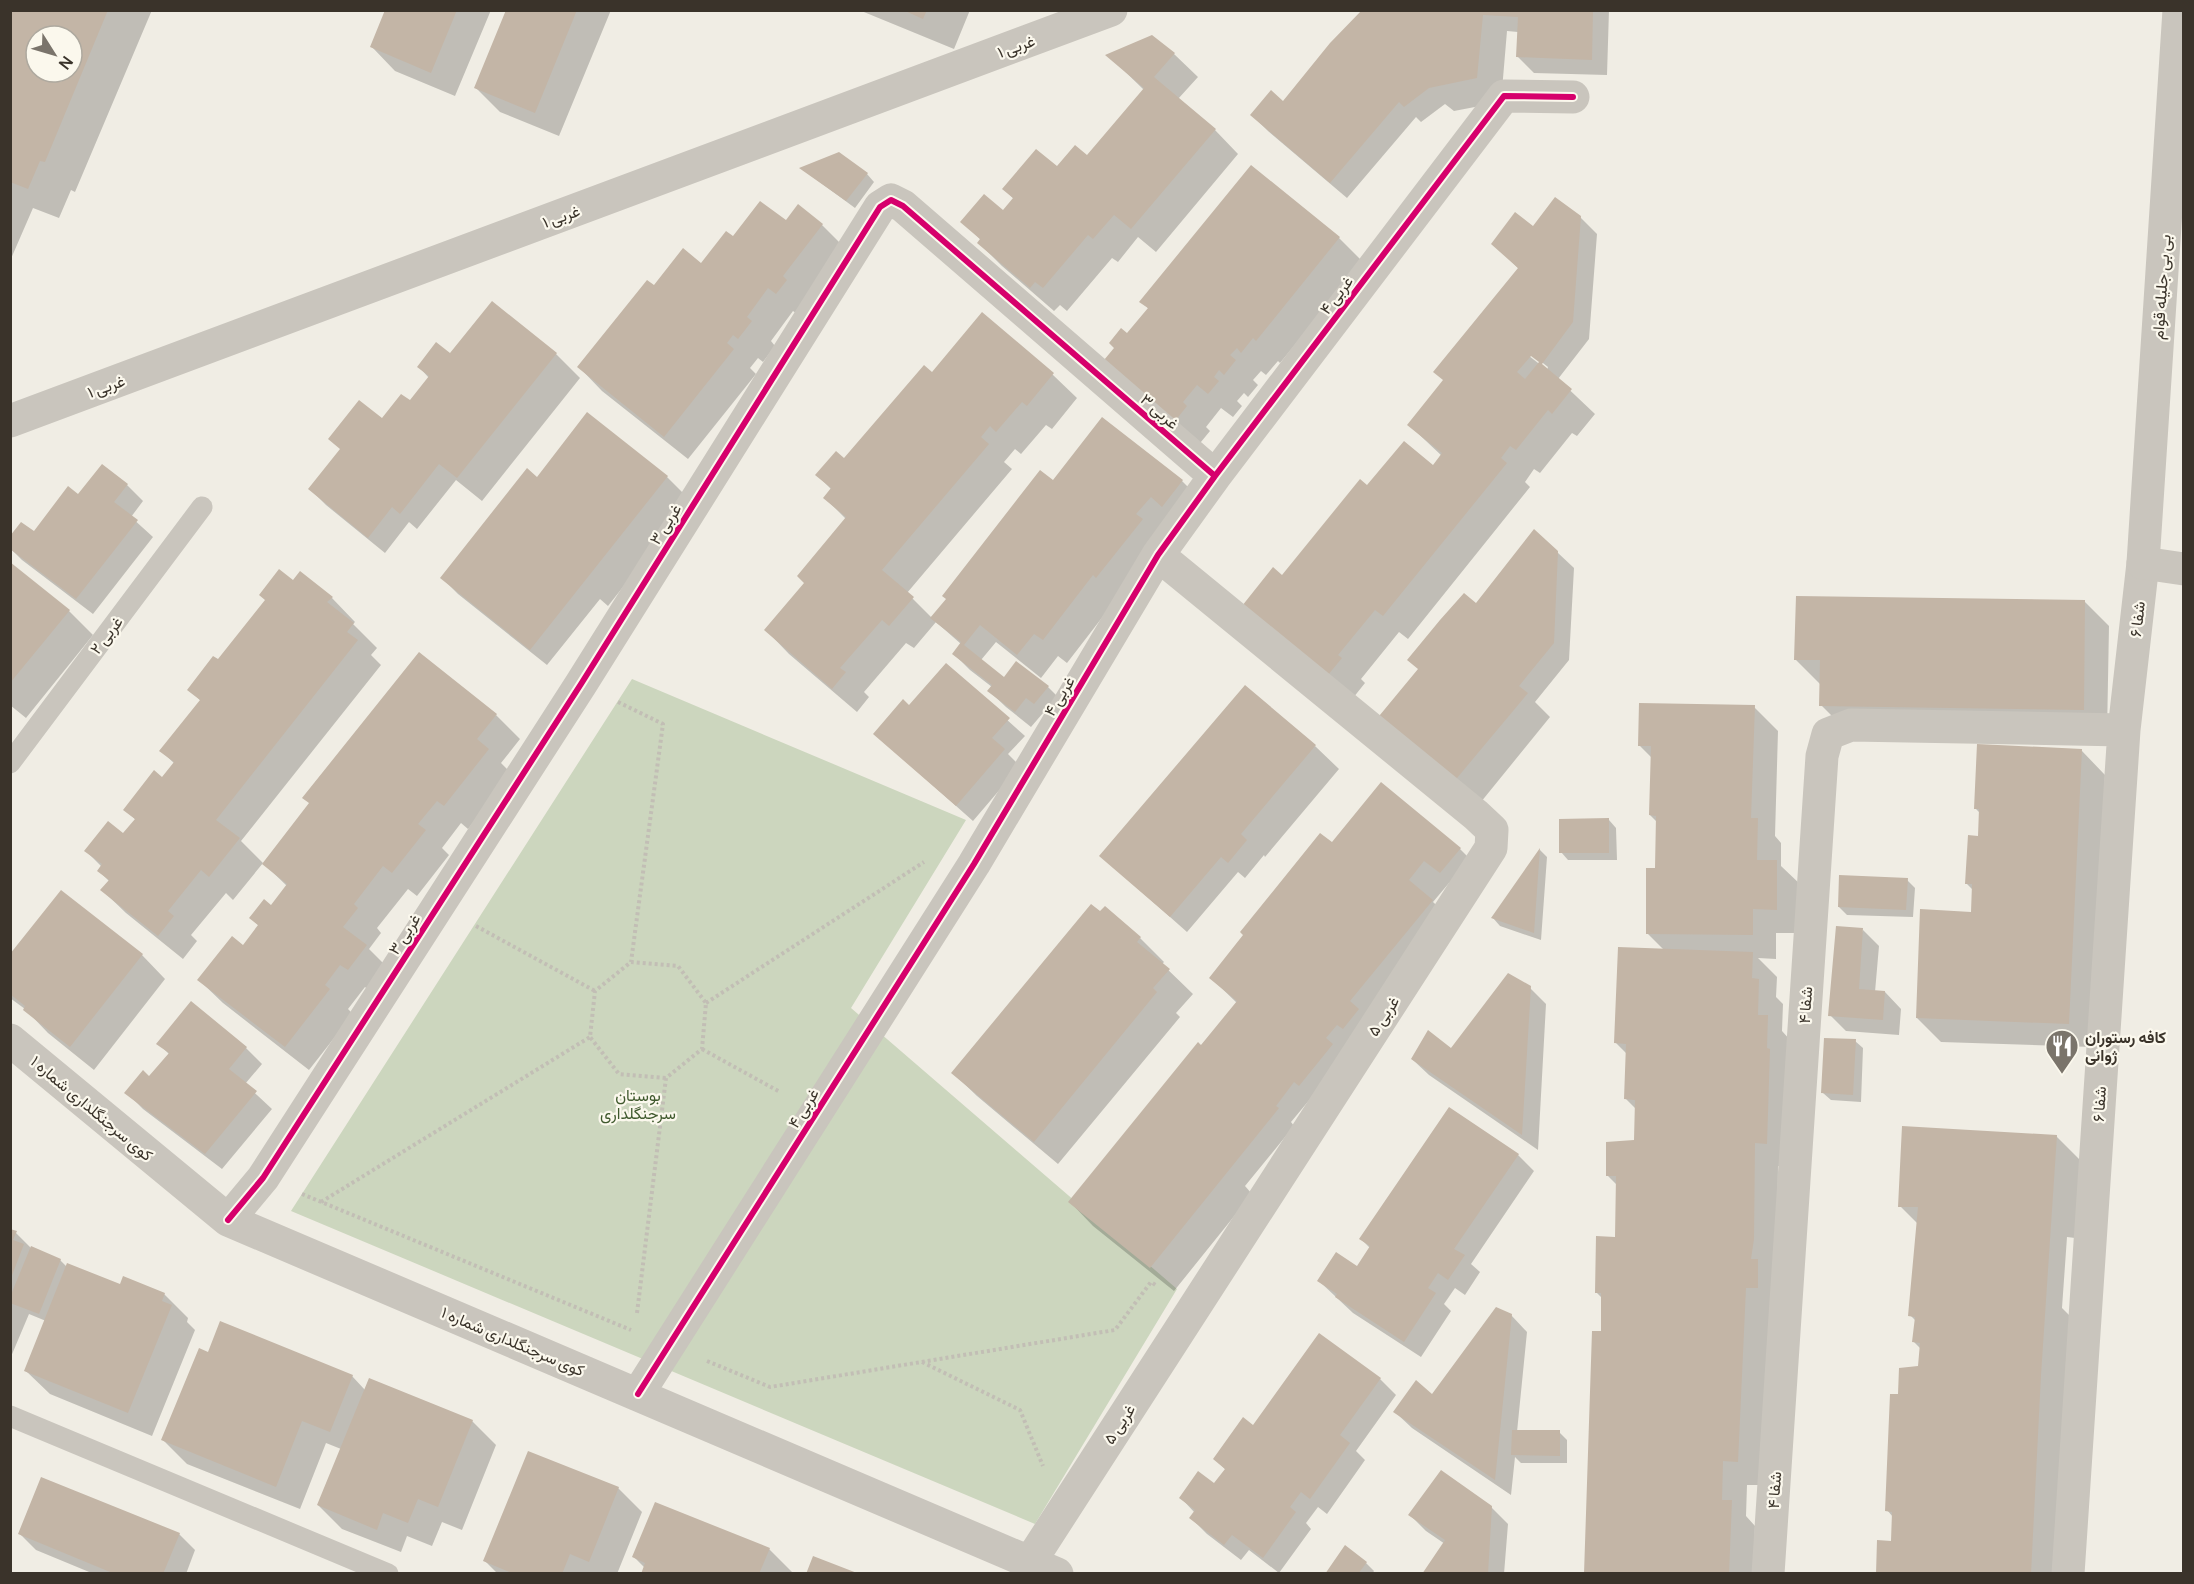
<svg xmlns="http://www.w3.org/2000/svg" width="2194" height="1584" font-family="Manrope,Vazirmatn,sans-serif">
	<rect width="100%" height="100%" fill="#f0ede4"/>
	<path fill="#ccd6be" d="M632 679 966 820 851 1008 1177 1289 1035 1524 291 1211Z"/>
	<path fill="#0003" fill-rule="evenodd" d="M10 10H152L75 192 71 190 59 218 33 208 10 261ZM36 36H72V72H36Z
		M387 10H491L455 96 395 71 372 47Z
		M508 10H611L559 136 500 112 476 88Z
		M859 10H970L954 49Z
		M1364 10H1609L1607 75 1534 73 1518 57V32L1507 31 1501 102 1454 111 1445 104 1421 122 1416 117 1347 198 1268 131 1252 115 1283 103Z
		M1174 54 1198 77 1178 99 1215 130 1238 154 1156 252 1138 237 1118 262 1112 258 1067 311 1060 305 1054 311 1002 266 979 243 981 240 962 221 1003 212 1014 199 1004 189 1087 158 1144 90 1108 55Z
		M1251 167 1339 238 1363 262 1280 363 1278 361 1266 375 1261 371 1253 380 1258 385 1248 397 1244 393 1237 401 1242 406 1233 417 1221 408 1206 427 1210 431 1196 448 1125 390 1127 335 1149 309 1141 302Z
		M802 169 867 174 874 182 855 208Z
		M1580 217 1597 234 1589 339 1558 379 1595 414 1577 436 1572 433 1540 473 1534 469 1525 482 1530 487 1408 639 1399 632 1361 679 1365 683 1353 698 1268 629 1283 577 1368 487 1434 467 1442 456 1409 425 1445 381 1519 269 1510 260 1533 228ZM1498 328 1548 367 1547 370 1496 330Z
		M786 223 822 225 846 249 801 317 793 311 771 341 775 346 763 362 758 358 750 368 756 374 688 459 602 391 579 367 654 288 701 265 733 238Z
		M492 303 556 354 580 378 482 501 456 480 417 529 409 522 385 553 326 505 310 489 387 425 410 402 429 378 419 367 450 355Z
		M982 314 1053 375 1077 398 1052 429 1046 425 1021 454 1015 449 1004 462 1012 469 907 593 932 618 1053 482 1103 420 1182 481 1206 505 1118 597 1067 663 1058 656 1041 678 996 642 981 660 1005 679 1048 687 1064 703 1051 719 1043 713 1031 727 1006 707 989 691 992 687 970 670 954 654 961 644 936 622 914 648 906 643 864 692 869 697 857 712 789 654 766 630 806 583 846 519 825 498 832 490 817 475 844 460 932 374Z
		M587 414 667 477 691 501 608 606 600 599 547 665 458 594 442 578 537 479Z
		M127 485 143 501 131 517 153 537 93 614 22 560 10 548 34 533 79 496Z
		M1557 552 1574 568 1569 660 1535 702 1550 717 1472 813 1396 751 1476 605Z
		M10 564 69 611 93 635 26 718 10 705Z
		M293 582 332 598 355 622 353 624 377 648 371 655 381 665 241 841 264 864 496 715 520 739 501 763 512 774 468 829 461 823 442 848 449 855 417 896 408 889 377 928 381 933 369 949 390 970 372 993 365 987 348 1009 353 1014 309 1070 223 1003 199 980 243 947 259 926 251 918 271 907 287 886 263 863 233 900 226 893 191 935 197 941 183 959 126 913 102 890 109 881 99 871 102 867 86 851 124 835 136 820 125 810 163 780 175 764 161 751 201 701 189 689 218 662Z
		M2085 602 2109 626 2107 734 1845 729 1821 705 1820 684 1796 660Z
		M946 665 1025 736 1008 754 1020 766 973 821 875 734 910 707Z
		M1754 707 1778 731 1775 836 1781 843V866L1801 885 1800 933H1776V959L1758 958 1777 977 1776 997 1783 1004 1782 1031 1791 1041 1790 1167 1778 1166 1777 1263 1761 1485H1747L1746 1516 1755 1526 1753 1574H1585L1602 1332 1603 1299 1596 1292 1617 1239 1618 1186 1608 1176 1635 1141 1636 1109 1626 1099 1627 1054 1616 1043 1664 950 1647 933 1657 869V822L1650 815 1652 758 1640 746Z
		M1315 746 1339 769 1265 857 1264 855 1245 878 1238 872 1187 932 1101 856Z
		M2082 751 2105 775 2092 1047 1941 1042 1917 1018 1972 913 1973 890 1966 883 1980 837 1981 814 1975 808Z
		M1609 820 1616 828 1617 860H1568L1561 852Z
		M1332 844 1460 849 1484 873 1449 883 1433 902 1456 924 1291 1122 1294 1126 1245 1186 1252 1194 1174 1291 1093 1226 1070 1202 1237 1003 1211 978Z
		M1540 850 1547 857 1541 940 1500 926 1493 918Z
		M1907 880 1915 888 1913 917 1847 915 1839 907Z
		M1863 930 1879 946 1875 992H1885L1901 1009 1899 1035 1846 1031 1830 1015Z
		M1140 938 1164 962 1162 964 1193 994 1176 1013 1180 1017 1058 1164 977 1096 953 1073Z
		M10 955H142L165 979 94 1070 48 1033 25 1009 10 998Z
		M1530 988 1546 1004 1538 1150 1429 1075 1412 1059 1452 1050Z
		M1855 1041 1863 1048 1861 1102 1831 1100 1823 1093Z
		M158 1043 246 1048 262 1064 245 1084 272 1109 222 1169 143 1109 126 1092 149 1078 169 1054Z
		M2056 1136 2080 1160 2075 1238 2067 1237 2062 1308 2070 1316 2056 1574H1877L1892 1542 1893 1517 1887 1510 1899 1396 1920 1368 1921 1349 1914 1342 1916 1321 1910 1315 1918 1224 1900 1206Z
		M1518 1155 1534 1171 1471 1264 1480 1272 1465 1295 1455 1288 1444 1304 1451 1311 1421 1357 1353 1313 1319 1281 1358 1268 1370 1248 1361 1239Z
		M10 1231 16 1233 31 1248 60 1260 67 1267 121 1286 164 1294 188 1318 187 1322 195 1330 152 1436 50 1394 26 1371 46 1321 29 1314 10 1359Z
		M1511 1315 1527 1332 1517 1432H1559L1567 1440V1463H1521L1515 1457 1511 1495 1412 1428 1395 1412 1433 1396Z
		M209 1354 352 1376 365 1390 472 1421 496 1445 462 1530 442 1522 432 1546 407 1536 401 1552 342 1529 318 1505 341 1449 326 1443 300 1509 187 1464 163 1440Z
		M1380 1379 1396 1395 1356 1451 1365 1460 1327 1514 1318 1507 1306 1523 1311 1529 1279 1573 1249 1550 1241 1560 1207 1534 1191 1518 1195 1513 1181 1498 1215 1485 1226 1470 1215 1459Z
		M618 1488 642 1512 617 1574H498L485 1561Z
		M1491 1507 1508 1524 1504 1574H1424L1445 1544 1426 1531 1410 1515Z
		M20 1534H179L195 1550 186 1574H94L36 1550Z
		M769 1549 793 1573 643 1574 645 1568 634 1557Z
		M1366 1563 1374 1571 1372 1574H1327Z"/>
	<path fill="#c3b5a6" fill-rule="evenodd" d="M10 10H108L45 162 40 161 28 189 10 182ZM36 36H72V72H36Z
		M385 10H457L431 73 370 47Z
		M506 10H577L535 113 474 88Z
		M903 10H927L923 19Z
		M1362 10H1593L1592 60 1516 57 1518 17 1483 15 1477 78 1429 88 1404 107 1399 102 1330 183 1250 115 1271 90 1283 101 1330 43Z
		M1152 35 1175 53 1154 77 1216 129 1131 229 1114 215 1093 239 1088 235 1043 288 1035 282 1030 288 977 243 980 239 960 222 984 194 1003 210 1013 198 1002 189 1036 149 1057 166 1075 145 1087 155 1144 88 1105 55Z
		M839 152 868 173 846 201 799 168Z
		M1251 165 1340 237 1256 341 1253 338 1241 353 1237 348 1230 355 1236 360 1224 375 1219 370 1214 377 1219 381 1208 394 1197 385 1183 402 1187 406 1171 426 1099 366 1114 348 1109 343 1121 328 1127 333 1148 308 1139 302Z
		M1555 197 1581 216 1573 322 1542 364 1572 389 1552 414 1548 410 1516 450 1510 446 1501 458 1507 463 1383 616 1375 610 1338 655 1342 658 1328 675 1242 606 1273 567 1282 575 1360 479 1367 485 1404 441 1433 465 1442 453 1407 425 1443 380 1433 372 1518 268 1491 244 1515 212 1533 226ZM1531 356 1539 362 1525 379 1517 372Z
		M760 201 786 220 798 204 823 224 783 276 787 280 776 294 768 288 747 317 752 321 738 339 733 335 727 343 734 349 664 437 577 367 647 280 654 285 683 248 701 263 726 231 733 236Z
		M492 301 557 353 457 478 439 464 400 514 392 507 368 538 308 489 340 449 328 439 359 400 382 418 401 394 410 400 429 376 417 367 436 342 450 353Z
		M982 312 1054 373 1027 406 1022 402 996 432 990 426 981 437 989 444 882 570 914 597 889 626 882 620 840 668 846 672 832 689 764 630 804 583 797 576 846 517 823 498 831 488 815 475 836 451 844 458 924 365 932 372Z
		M587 412 668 476 530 650 440 578 527 468 537 477Z
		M1102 417 1183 480 1162 507 1151 497 1136 514 1143 519 1096 578 1093 575 1043 640 1034 634 1017 655 980 625 964 645 1004 677 1016 661 1049 686 1034 704 1026 698 1015 712 987 691 992 685 952 654 961 642 930 618 946 599 942 596 1040 470 1053 480Z
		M102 464 128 484 114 502 138 520 76 599 10 549V536L21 522 34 531 68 486 78 494Z
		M1534 529 1558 551 1554 643 1519 686 1528 693 1447 790 1370 727 1418 669 1407 660 1440 620 1464 593 1476 603Z
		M10 562 70 610 10 683Z
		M279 569 293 580 300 571 333 597 327 602 354 623 347 632 358 640 216 820 240 838 209 877 201 870 168 911 174 916 158 936 100 890 109 880 97 871 102 864 84 851 108 821 123 833 135 819 123 810 154 770 162 777 174 762 159 751 200 700 187 690 213 656 218 659 265 600 259 595Z
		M1796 596 2085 600 2084 710 1819 706 1820 660H1794Z
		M419 652 497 714 477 739 489 749 444 806 437 801 418 824 426 830 392 873 383 866 354 904 358 908 343 927 367 945 348 970 340 965 325 985 330 989 285 1047 197 980 232 936 243 945 258 925 249 918 264 899 271 905 287 884 262 864 309 803 302 798Z
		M946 663 1010 718 992 738 1005 749 956 806 873 734 903 699 909 705Z
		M1245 685 1316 745 1241 834 1247 840 1228 863 1221 857 1170 917 1099 856Z
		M1639 703 1755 705 1751 818H1758L1757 860H1777V910L1753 909V935L1646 934V868H1655L1656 816 1649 815 1651 746H1638Z
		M1977 744 2082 749 2069 1024 1916 1018 1920 909 1971 912 1972 884H1965L1968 835 1978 836 1979 809H1974Z
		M1381 782 1461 848 1440 873 1424 861 1409 880 1433 900 1350 1001 1359 1009 1343 1029 1337 1025 1326 1038 1333 1044 1299 1086 1294 1082 1276 1106 1279 1108 1150 1268 1068 1202 1198 1042 1201 1045 1237 1001 1209 978 1243 935 1240 932 1320 833 1332 842Z
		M1609 818V853H1559V819Z
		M1540 848 1534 933 1491 918Z
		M1839 875 1908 878 1906 910 1838 907Z
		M61 890 143 954 70 1047 23 1010 25 1006 10 994V954Z
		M1091 904 1100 911 1105 906 1141 937 1137 942 1170 969 1153 988 1157 992 1034 1142 951 1073Z
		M1836 926 1863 928 1859 989 1885 991 1883 1020 1828 1016Z
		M1618 947 1753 952 1752 978 1759 979 1758 1015H1768L1767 1048 1770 1049 1767 1144 1755 1143 1754 1239 1751 1259H1758V1288H1746L1738 1462 1723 1461 1722 1500H1732L1729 1574H1584L1592 1331H1601V1293H1595L1596 1236 1615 1237 1616 1176H1606V1142L1634 1140 1635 1100 1624 1099 1626 1044 1614 1043Z
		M1508 973 1531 986 1522 1135 1411 1059 1428 1030 1451 1048Z
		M191 1001 247 1047 229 1069 257 1091 205 1154 124 1093 143 1070 149 1076 169 1053 156 1044Z
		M1824 1038 1856 1039 1853 1095 1821 1093Z
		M1449 1107 1519 1154 1454 1249 1465 1255 1448 1280 1438 1273 1428 1288 1436 1293 1404 1342 1335 1297 1337 1294 1317 1281 1336 1252 1357 1266 1370 1246 1359 1239Z
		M1902 1126 2057 1135 2041 1375 2031 1574H1876L1877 1540 1891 1541 1892 1512 1885 1511 1890 1394H1898L1899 1368 1918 1366 1920 1343 1912 1342 1915 1317 1908 1316 1918 1207H1898Z
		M10 1229 17 1231 13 1240 24 1244 11 1278Z
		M31 1246 61 1259 39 1314 10 1303V1297Z
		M67 1263 120 1284 123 1276 165 1293 162 1301 172 1305 128 1413 24 1371Z
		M1496 1307 1512 1314 1495 1480 1393 1412 1416 1380 1432 1394Z
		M220 1321 353 1375 330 1432 302 1421 276 1487 161 1440 199 1348 208 1352Z
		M1319 1333 1381 1378 1340 1435 1350 1443 1310 1499 1301 1492 1290 1507 1296 1512 1263 1558 1232 1535 1224 1545 1189 1518 1195 1510 1179 1498 1198 1471 1214 1483 1225 1469 1213 1459 1243 1417 1253 1425Z
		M369 1378 473 1420 438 1507 418 1499 408 1523 383 1513 377 1530 317 1505Z
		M1512 1430H1560V1456L1511 1455Z
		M528 1451 619 1487 589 1562 570 1554 562 1574H514L483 1561Z
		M1441 1470 1492 1506 1488 1574H1422L1445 1540 1408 1515Z
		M41 1477 180 1533 163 1574H115L18 1534Z
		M655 1502 770 1548 759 1574H641L645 1563 632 1557Z
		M1345 1545 1367 1562 1358 1574H1325Z
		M813 1556 857 1573V1574H806Z"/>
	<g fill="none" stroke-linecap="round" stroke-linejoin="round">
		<path stroke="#c2beb5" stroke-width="4" stroke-dasharray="3 3" stroke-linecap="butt" d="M618 702 663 724 631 962
			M476 926 595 991
			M706 1003 924 862
			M702 1049 780 1092
			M302 1194 631 1330
			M321 1202 590 1037
			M637 1313 666 1078 702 1049 706 1003 678 966 631 962 595 991 590 1037 619 1074 666 1078
			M707 1361 770 1387 1115 1330 1151 1282 1157 1286
			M922 1362 1020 1410 1043 1466"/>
		<path stroke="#c9c5bd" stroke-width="21" d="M10 763 202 507
			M10 1416 388 1574"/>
		<path stroke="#c9c5bd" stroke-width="33" d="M10 421 1111 10
			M10 1040 228 1220 1057 1574
			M228 1220 263 1178 581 684 880 207 891 200 903 206 1215 476
			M638 1394 974 864 1158 555 1215 476 1504 96 1573 97
			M1030 1562 1491 848 1492 830 1476 815 1158 555
			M1768 1574 1822 756 1828 734 1851 725 2124 730
			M2068 1574 2124 730 2143 563"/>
		<path stroke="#c9c5bd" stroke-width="33" d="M2179 10 2143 563 2184 569"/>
		<g stroke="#fbf8ed" stroke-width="10">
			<path id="cycleway" d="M228 1220 263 1178 581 684 880 207 891 200 903 206 1215 476
				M638 1394 974 864 1158 555 1215 476 1504 96 1573 97"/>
		</g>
		<use href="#cycleway" stroke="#d6006c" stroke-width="6"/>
	</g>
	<defs>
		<g id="restaurant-pin" transform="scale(1.725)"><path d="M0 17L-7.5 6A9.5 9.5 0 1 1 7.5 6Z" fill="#7a746b" stroke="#fbf8ed"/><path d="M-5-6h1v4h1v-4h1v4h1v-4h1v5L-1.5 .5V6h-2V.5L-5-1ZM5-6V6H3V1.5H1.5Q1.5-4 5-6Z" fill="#fff"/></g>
	</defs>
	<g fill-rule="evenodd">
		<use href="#restaurant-pin" x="2062" y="1046"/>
	</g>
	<g text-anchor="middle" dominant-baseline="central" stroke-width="4.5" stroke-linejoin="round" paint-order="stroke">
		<g font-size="16" fill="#3a332a" stroke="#fbf8ed">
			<text transform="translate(1016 46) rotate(-20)">غربی ۱</text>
			<text transform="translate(561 216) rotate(-20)">غربی ۱</text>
			<text transform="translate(2161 287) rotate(-86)">بی بی جلیله قوام</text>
			<text transform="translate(1336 295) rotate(-53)">غربی ۴</text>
			<text transform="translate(106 386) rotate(-20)">غربی ۱</text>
			<text transform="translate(1160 411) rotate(41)">غربی ۳</text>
			<text transform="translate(665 524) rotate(-58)">غربی ۳</text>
			<text transform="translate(2137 619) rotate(-83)">شفا ۶</text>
			<text transform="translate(106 635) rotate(-53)">غربی ۲</text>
			<text transform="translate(1059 696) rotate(-59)">غربی ۴</text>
			<text transform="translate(404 934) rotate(-57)">غربی ۳</text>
			<text transform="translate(1805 1005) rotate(-86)">شفا ۴</text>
			<text transform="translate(1383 1016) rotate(-57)">غربی ۵</text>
			<text transform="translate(2099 1104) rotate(-86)">شفا ۶</text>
			<text transform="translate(92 1108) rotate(40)">کوی سرجنگلداری شماره ۱</text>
			<text transform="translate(803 1108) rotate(-58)">غربی ۴</text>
			<text transform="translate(513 1341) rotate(23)">کوی سرجنگلداری شماره ۱</text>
			<text transform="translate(1119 1424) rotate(-57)">غربی ۵</text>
			<text transform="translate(1774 1490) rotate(-86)">شفا ۴</text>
		</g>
		<g font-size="16" font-weight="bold" fill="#3a332a" stroke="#fbf8ed" text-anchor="start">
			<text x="2085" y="1037">کافه رستوران<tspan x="2085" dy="18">ژوانی</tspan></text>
		</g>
		<g font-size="16" fill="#3f592d" stroke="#fbf8ed">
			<text x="638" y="1095">بوستان<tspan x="638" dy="18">سرجنگلداری</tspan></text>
		</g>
	</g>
	<rect width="2194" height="1584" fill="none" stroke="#3a332a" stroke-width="24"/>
	<g transform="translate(54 54) rotate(127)"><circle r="28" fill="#fbf8ed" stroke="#aea99f" stroke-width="1.5"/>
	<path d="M0-4.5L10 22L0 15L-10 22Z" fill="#7a746b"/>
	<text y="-9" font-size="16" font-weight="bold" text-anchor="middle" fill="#3a332a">N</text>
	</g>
</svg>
